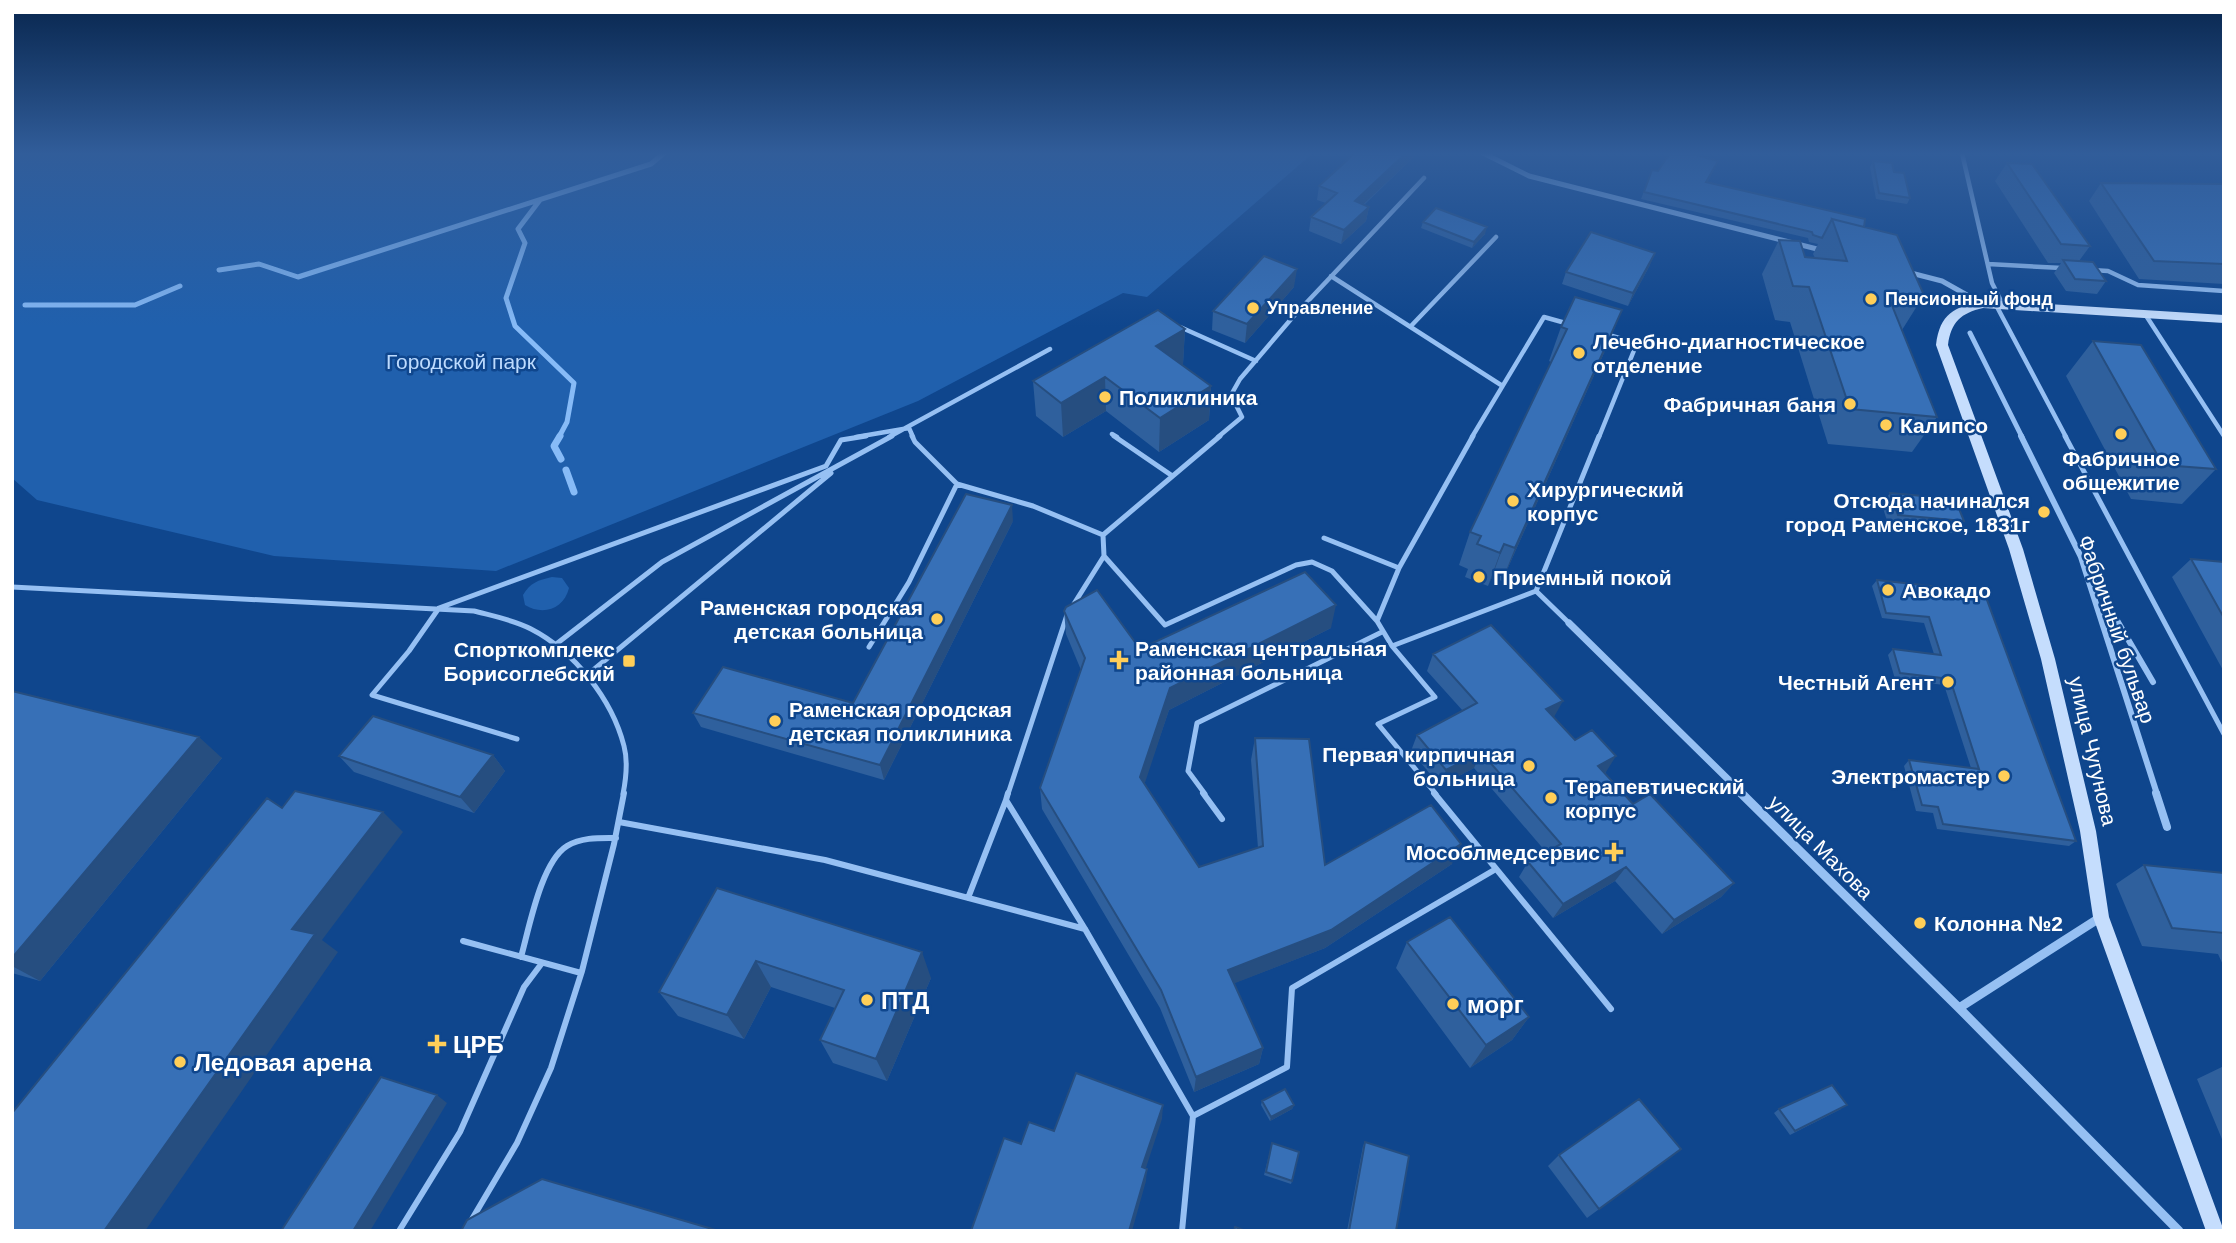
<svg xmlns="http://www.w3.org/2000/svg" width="2236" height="1243" font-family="Helvetica,sans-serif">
	<rect width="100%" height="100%" fill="#0f468d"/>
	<path fill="#2060ad" d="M12 153H1313L1147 297 1123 293 918 401 496 571 274 556 37 500 12 478Z
		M552 577 562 578 569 588C564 609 543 616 525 605L523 595C530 583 538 580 552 577Z"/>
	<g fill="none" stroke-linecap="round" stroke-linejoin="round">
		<path stroke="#87bbf7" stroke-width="5" d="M540 200 518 229 525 243 506 298 515 326 574 383 567 422 559 437
			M219 270 259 264 298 277 651 164 664 153
			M25 305H135L180 286"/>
		<path stroke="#87bbf7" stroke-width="7" d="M560 436 554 446 561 459
			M566 470 574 492"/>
		<path stroke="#96c0f3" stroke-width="4.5" d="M1962 153 1992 283 2003 305
			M1988 264 2062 268
			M2092 270 2108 271 2138 285 2224 291
			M1331 276 1501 385
			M1996 305 2066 437
			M2145 314 2224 436
			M1411 326 1496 237
			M1180 327 1256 361
			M1112 434 1117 437
			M856 437 909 428 913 437
			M889 437 1050 349
			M1218 437 1242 417 1231 395 1240 379 1292 318 1424 178
			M1472 437 1544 317 1569 324
			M1599 437 1637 343 1605 334"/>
		<path stroke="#96c0f3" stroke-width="5" d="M912 436 915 442 957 484 1033 506 1103 535 1104 556 1165 625 1296 565 1312 562 1332 571 1377 621
			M1114 436 1171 475
			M2065 436 2224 734
			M1103 535 1220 436
			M1324 538 1399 568
			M12 587 474 611C493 616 514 620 531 629 574 651 612 699 624 746 628 761 626 779 623 794
			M1536 591 1599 436
			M1072 607 1104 556
			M555 645 662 562 892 436
			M1392 646 1377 621 1399 568 1473 436
			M869 647 909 582 957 484
			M586 676 831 473
			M517 739 372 695 409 651 439 608 826 466 841 440 866 436
			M1008 794 1067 615
			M1205 794 1188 771 1197 723 1382 632
			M1436 794 1378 724 1435 697 1392 646 1536 591 1569 623"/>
		<path stroke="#96c0f3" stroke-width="6" d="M1008 793 1006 800 1085 929 1193 1116 1287 1067 1292 988 1496 869
			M1203 793 1222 819
			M1434 793 1611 1009
			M619 822 825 860 1085 929
			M968 898 1006 800
			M463 941 581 973
			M521 957C529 929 541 862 567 846 582 837 600 838 616 838
			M399 1231 460 1132 524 987 542 963
			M465 1231 517 1143 551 1068 582 971 614 844 624 793
			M1182 1231 1193 1116"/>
		<path stroke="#96c0f3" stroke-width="5" d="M1970 333 2022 437"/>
		<path stroke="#96c0f3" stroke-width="6" d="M2021 436 2081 557 2157 794
			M2087 569 2153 682"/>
		<path stroke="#96c0f3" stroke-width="8" d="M2156 793 2167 827"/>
		<path stroke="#96c0f3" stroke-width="5" d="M1483 153 1529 176 1825 251
			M1907 272 1942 281 1983 304"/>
		<path stroke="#96c0f3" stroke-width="7" d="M1569 623 1743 794"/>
		<path stroke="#96c0f3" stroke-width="9" d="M1741 793 1959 1008
			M2101 917 1959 1008 2179 1231"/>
		<path fill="#c5ddfd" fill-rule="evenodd" d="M1983 300 2224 315V323L1983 308C1961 313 1951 322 1948 345L2023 549 2055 659 2096 831 2109 917 2224 1231H2206L2093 917 2080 831 2041 659 2009 549 1936 345C1940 313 1954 308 1983 300Z"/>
	</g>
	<path fill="#2f609d" d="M1355 153H1418L1364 205 1369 207 1366 221 1341 244 1309 231 1311 217 1326 203 1317 200 1319 186Z
		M1718 161 1707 183 1864 227 1924 295 1902 330 1937 417 1912 452 1828 444 1790 322 1775 320 1762 274 1779 240 1805 257 1815 258 1813 254 1818 244 1809 242 1808 238 1641 199 1652 170 1658 171Z
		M1873 161 1894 172 1910 198 1907 204 1876 199 1870 167Z
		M2007 163 2090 246 2079 261 2106 281 2097 294 2066 291 2054 273 2061 263H2048L1995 181Z
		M2101 183 2224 184V284L2139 279 2089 201Z
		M1423 222 1485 234 1472 248 1421 228Z
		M1650 265 1628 306 1562 284 1566 272Z
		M1294 287 1245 343 1212 330 1213 311Z
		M1622 310 1608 344 1502 581 1492 577 1488 586 1465 577 1468 569 1459 565 1470 532 1551 362 1549 361 1561 327Z
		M1185 329 1183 364 1182 365 1211 386 1209 420 1159 452 1106 411 1063 437 1036 416 1033 381Z
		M2093 341 2216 469 2182 504 2131 499 2066 376Z
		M1890 493 1964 521 1954 533 1889 527 1882 505Z
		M1013 521 884 780 701 727 693 713 853 703Z
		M2191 559 2224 562V672L2172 577Z
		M1877 580 1984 592 2076 841 2069 846 1937 829 1933 813 1916 811 1904 766 1909 760 1971 768 1944 685 1895 679 1888 655 1893 649 1934 654 1924 623 1882 618 1872 586Z
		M1064 611 1140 649 1331 628 1169 710 1144 783 1199 867 1258 848 1251 760 1255 738 1325 865 1452 864 1325 948 1234 983 1263 1048 1259 1064 1194 1092 1160 1008 1042 809 1040 788 1081 670 1066 634Z
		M1433 654 1554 717 1606 772 1605 773 1633 804 1734 883 1721 897 1662 934 1615 881 1553 918 1519 877 1528 862 1546 852 1474 768 1440 786 1411 751 1417 735 1463 711 1427 671Z
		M12 691 222 758 40 981 12 973Z
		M493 755 505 771 474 813 354 772 339 756Z
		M2144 865 2224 873V967L2218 954 2142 946 2116 884Z
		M717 888 931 978 887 1081 833 1063 820 1040 835 1008 771 987 744 1039 678 1016 659 992Z
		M1407 942 1529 1017 1512 1040 1470 1068 1396 968Z
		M2224 1066V1144L2197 1079Z
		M1262 1101 1294 1105 1292 1109 1270 1121 1261 1105Z
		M1779 1109H1841L1790 1135 1774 1113Z
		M1365 1142 1396 1231H1347L1363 1146Z
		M1271 1147 1292 1181 1291 1184 1264 1175Z
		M1681 1149 1587 1218 1548 1166 1559 1155Z"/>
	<path fill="#264e80" d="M1406 153H1418L1352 215 1355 201Z
		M1369 207 1366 221 1341 244 1344 230Z
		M1487 227 1485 234 1472 248 1474 242Z
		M1655 253 1650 265 1628 306 1633 293Z
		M1297 269 1294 287 1245 343 1247 324Z
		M1622 310 1608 344 1502 581 1515 548Z
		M1185 329 1183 364 1155 381 1156 346Z
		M1105 377 1106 411 1063 437 1061 403Z
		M1211 386 1209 420 1159 452 1160 418Z
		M1012 505 1013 521 884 780 880 765Z
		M1504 544 1492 577 1488 586 1500 553Z
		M1336 605 1331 628 1169 710 1140 798V777L1170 688Z
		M1563 701 1554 717 1538 726 1546 709Z
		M199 737 222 758 40 981 12 966V958Z
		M1481 752 1474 768 1440 786 1446 770Z
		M493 755 505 771 474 813 460 797Z
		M1616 756 1606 772 1589 782 1598 766Z
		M383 812 403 832 322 940 338 952 145 1231H104L292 929Z
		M1461 844 1452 864 1325 948 1225 987 1228 970Z
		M1626 867 1615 881 1553 918 1563 904Z
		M1734 883 1721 897 1662 934 1674 920Z
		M922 952 931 978 887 1081 876 1059Z
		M756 961 771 987 744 1039 727 1015Z
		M1529 1017 1512 1040 1470 1068 1486 1045Z
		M1263 1048 1259 1064 1194 1092 1196 1077Z
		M437 1095 447 1103 370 1231H353Z
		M1163 1105 1162 1119 1142 1180V1167Z
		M1294 1105 1292 1109 1270 1121 1271 1117Z
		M1147 1169 1146 1181 1132 1231H1129Z"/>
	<path fill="#3770b7" stroke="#264e80" stroke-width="2" d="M1355 153H1406L1355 201 1369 207 1344 230 1311 217 1337 193 1319 186Z
		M1670 153H1689L1718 161 1706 182 1865 219 1864 227 1832 219 1822 238 1813 235 1812 232 1644 192 1652 170 1658 171Z
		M1873 161 1892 163 1894 172 1904 173 1910 198 1879 193Z
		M2007 163 2032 164 2090 246 2061 244Z
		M2101 183 2224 184V264L2154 261Z
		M1436 208 1487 227 1474 242 1423 222Z
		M1832 219 1897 235 1924 295 1887 293 1937 417 1850 409 1809 287 1793 286 1779 240 1800 241 1805 257 1847 261Z
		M1591 232 1655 253 1633 293 1566 272Z
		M1264 256 1297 269 1247 324 1213 311Z
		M2063 260 2093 262 2106 281 2075 279Z
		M1575 297 1622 310 1515 548 1504 544 1500 553 1477 544 1481 536 1470 532 1567 329 1561 327Z
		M1158 310 1185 329 1156 346 1211 386 1160 418 1105 377 1061 403 1033 381Z
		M2093 341 2141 345 2216 469 2163 465Z
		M1890 493 1955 499 1964 521 1898 515Z
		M966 494 1012 505 880 765 693 713 723 667 853 703Z
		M2191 559 2224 562V618Z
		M1305 572 1336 605 1170 688 1140 777 1199 867 1263 846 1255 738 1309 739 1325 865 1431 805 1461 844 1331 930 1228 970 1263 1048 1196 1077 1161 990 1040 788 1085 658 1064 611 1066 607 1097 590 1140 649Z
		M1877 580 1984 592 2076 841 1943 824 1938 807 1922 805 1909 760 1979 769 1950 679 1900 673 1893 649 1941 655 1929 617 1886 613Z
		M1491 625 1563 701 1546 709 1575 740 1592 730 1616 756 1598 766 1633 804 1650 794 1734 883 1674 920 1626 867 1563 904 1528 862 1561 844 1481 752 1446 770 1417 735 1477 703 1433 654Z
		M12 691 199 737 12 958Z
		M373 716 493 755 460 797 339 756Z
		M295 791 383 812 292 929 315 934 104 1231H12V1113L267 798 282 808Z
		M2144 865 2224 873V933L2172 928Z
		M717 888 922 952 876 1059 820 1040 844 990 756 961 727 1015 659 992Z
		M1450 917 1529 1017 1486 1045 1407 942Z
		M1076 1073 1163 1105 1142 1167 1147 1169 1129 1231H971L1004 1138 1021 1144 1029 1122 1054 1131Z
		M381 1077 437 1095 353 1231H281Z
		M1832 1085 1847 1105 1795 1131 1779 1109Z
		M1285 1089 1294 1105 1271 1117 1262 1101Z
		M1639 1099 1681 1149 1599 1209 1559 1155Z
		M1365 1142 1409 1156 1396 1231H1349Z
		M1272 1143 1299 1152 1292 1181 1266 1172Z
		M542 1179 719 1231H461L467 1220Z
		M1235 1227 1246 1231H1234Z"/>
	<linearGradient id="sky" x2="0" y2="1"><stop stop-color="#08264e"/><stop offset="0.47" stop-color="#315d9a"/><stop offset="1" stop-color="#315d9a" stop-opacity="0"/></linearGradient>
	<rect width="2236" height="327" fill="url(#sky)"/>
	<g fill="#ffce58" stroke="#0f468d" stroke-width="2.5">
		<circle cx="1871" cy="299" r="7"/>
		<circle cx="1253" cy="308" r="7"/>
		<circle cx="1579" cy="353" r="7"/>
		<circle cx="1105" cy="397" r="7"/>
		<circle cx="1850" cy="404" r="7"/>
		<circle cx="1886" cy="425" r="7"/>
		<circle cx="2121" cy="434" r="7"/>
		<circle cx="1513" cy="501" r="7"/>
		<circle cx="2044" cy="512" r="7"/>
		<circle cx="1479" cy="577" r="7"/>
		<circle cx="1888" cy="590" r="7"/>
		<circle cx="937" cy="619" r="7"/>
		<path d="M1115.5 649.5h7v7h7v7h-7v7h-7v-7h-7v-7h7z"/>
		<rect x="622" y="654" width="14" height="14" rx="3.5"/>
		<circle cx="1948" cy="682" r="7"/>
		<circle cx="775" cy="721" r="7"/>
		<circle cx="1529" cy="766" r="7"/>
		<circle cx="2004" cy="776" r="7"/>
		<circle cx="1551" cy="798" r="7"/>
		<path d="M1610.5 841.5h7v7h7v7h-7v7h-7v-7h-7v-7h7z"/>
		<circle cx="1920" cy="923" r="7"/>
		<circle cx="867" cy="1000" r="7"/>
		<circle cx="1453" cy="1004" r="7"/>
		<path d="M433.5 1033.5h7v7h7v7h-7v7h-7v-7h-7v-7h7z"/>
		<circle cx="180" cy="1062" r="7"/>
	</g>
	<g text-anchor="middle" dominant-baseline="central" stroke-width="5" stroke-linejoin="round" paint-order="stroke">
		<g font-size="18" font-weight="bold" fill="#fff" stroke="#0f468d" text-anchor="start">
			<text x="1885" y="299">Пенсионный фонд</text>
			<text x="1267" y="308">Управление</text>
		</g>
		<g font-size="21" font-weight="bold" fill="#fff" stroke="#0f468d" text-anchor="start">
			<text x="1593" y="341">Лечебно-диагностическое<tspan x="1593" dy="24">отделение</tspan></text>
			<text x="1119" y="397">Поликлиника</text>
			<text x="1836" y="404" text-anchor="end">Фабричная баня</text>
			<text x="1900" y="425">Калипсо</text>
			<text x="2121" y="458" text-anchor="middle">Фабричное<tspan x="2121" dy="24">общежитие</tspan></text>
			<text x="1527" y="489">Хирургический<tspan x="1527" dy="24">корпус</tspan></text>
			<text x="2030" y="500" text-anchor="end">Отсюда начинался<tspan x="2030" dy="24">город Раменское, 1831г</tspan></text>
			<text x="1493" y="577">Приемный покой</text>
			<text x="1902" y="590">Авокадо</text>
			<text x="923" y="607" text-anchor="end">Раменская городская<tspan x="923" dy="24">детская больница</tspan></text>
			<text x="1135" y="648">Раменская центральная<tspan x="1135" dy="24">районная больница</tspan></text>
			<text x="615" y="649" text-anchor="end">Спорткомплекс<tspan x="615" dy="24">Борисоглебский</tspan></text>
			<text x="1934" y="682" text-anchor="end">Честный Агент</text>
			<text x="789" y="709">Раменская городская<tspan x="789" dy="24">детская поликлиника</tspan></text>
			<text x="1515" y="754" text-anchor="end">Первая кирпичная<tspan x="1515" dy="24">больница</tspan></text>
			<text x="1990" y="776" text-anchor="end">Электромастер</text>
			<text x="1565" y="786">Терапевтический<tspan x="1565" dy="24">корпус</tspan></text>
			<text x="1600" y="852" text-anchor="end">Мособлмедсервис</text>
			<text x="1934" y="923">Колонна №2</text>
		</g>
		<g font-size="21" fill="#bddbfe" stroke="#0f468d">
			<text x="461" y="361">Городской парк</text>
		</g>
		<g font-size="21" fill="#fff" stroke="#0f468d">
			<text transform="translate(2117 629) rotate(71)">Фабричный бульвар</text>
			<text transform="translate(2093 751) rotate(77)">улица Чугунова</text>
			<text transform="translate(1821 847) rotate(45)">улица Махова</text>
		</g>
		<g font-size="24" font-weight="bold" fill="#fff" stroke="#0f468d" text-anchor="start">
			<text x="881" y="1000">ПТД</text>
			<text x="1467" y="1004">морг</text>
			<text x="453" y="1044">ЦРБ</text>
			<text x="194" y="1062">Ледовая арена</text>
		</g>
	</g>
	<rect width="2236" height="1243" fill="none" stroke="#ffffff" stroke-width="28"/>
</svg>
